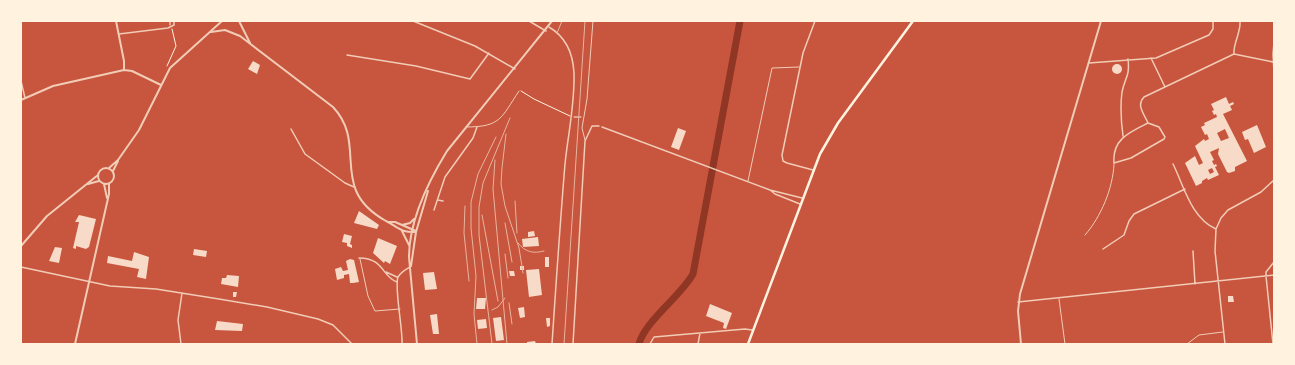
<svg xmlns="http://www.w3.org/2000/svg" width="1295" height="365" font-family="'DejaVu Sans',sans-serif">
	<rect width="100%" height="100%" fill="#c8553d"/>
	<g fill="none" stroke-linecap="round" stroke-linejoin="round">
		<path stroke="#8f3625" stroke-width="7" d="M639 344C645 321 680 297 693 274L740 21"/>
	</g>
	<path fill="#f7dbc8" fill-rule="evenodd" d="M253 61 260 65 257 74 248 69Z
		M1112 69a5 5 0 1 1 10 0a5 5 0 1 1-10 0Z
		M1226 97 1229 104 1233 102 1234 104 1230 106 1232 110 1223 114 1247 161 1235 167V171L1229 173 1227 172 1218 154 1219 148 1210 152 1214 160 1212 161 1214 165 1216 164 1217 166 1215 167 1219 175 1208 180 1207 178 1202 181V183L1196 186 1185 163 1195 156 1199 165 1203 163 1195 146 1204 139 1205 141 1209 139 1207 134 1205 135 1201 127 1205 125 1204 123 1217 117 1216 114 1214 115 1212 111 1214 110 1211 104ZM1225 129 1229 138 1221 141 1217 133ZM1212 168 1214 172 1210 174 1208 170Z
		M1257 125 1266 147 1254 153 1248 139 1245 140 1242 132Z
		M678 128 686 131 679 150 671 147Z
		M359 211 379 225 377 229 354 223Z
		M79 215 96 219 89 247 86 249 76 246V249L73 248 79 222H75Z
		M534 231 535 236 528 237V232Z
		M344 234 352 236 350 244 352 245V248L347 246V243L342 242Z
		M538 237 539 246 523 247 522 239Z
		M378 238 397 246 390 264 385 261 384 263 373 253Z
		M55 247 62 248 59 263 49 261Z
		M194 249 207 251 206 257 193 255Z
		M134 252 149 257 146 279 137 277 139 269 107 263 108 256 132 261Z
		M545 257H549V267H545Z
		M350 259 354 260 359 282 353 283H350L349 274 344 275V278L337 280 335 269 341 267 343 271 348 270 346 261Z
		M520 266H524V270H520Z
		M539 269 542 295 529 297 526 270Z
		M509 271H514L515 276H510Z
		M434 272 437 289 425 290 423 273Z
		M227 275 239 276 238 287 221 284 222 278H226Z
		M233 292H237L236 297H233Z
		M1228 296H1233L1234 302H1228Z
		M477 298H486L485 309H476Z
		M710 304 732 313 726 329 723 328 724 323 706 316Z
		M524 307 525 317 520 318 518 308Z
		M437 314 439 334H433L430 315Z
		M501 317 504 340 496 341 493 318Z
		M546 318H550V326L547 327Z
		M486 319 487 328 478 329 477 320Z
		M217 321 243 324 242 331 215 330Z
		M535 341 536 344H527V342Z"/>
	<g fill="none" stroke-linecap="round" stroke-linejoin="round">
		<path stroke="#fff3e0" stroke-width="1" d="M170 21V25
			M167 66 176 46 172 29
			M521 91 534 99 570 116
			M574 117H581"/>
		<path stroke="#f1ccb7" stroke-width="1" d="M466 127C501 127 501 118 519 91
			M585 140 582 128 587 99 593 21
			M748 181 772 68 799 67
			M1085 235C1101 217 1113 188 1114 164
			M360 259 368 296 375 311 400 309
			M1059 299 1065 344
			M1187 344 1199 335 1223 332"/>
		<path stroke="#f1ccb7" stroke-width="1.5" d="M291 129 305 154 345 183 354 187"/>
		<path stroke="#f1ccb7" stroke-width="1.5" d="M413 21 475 46 515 69
			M529 21 546 31
			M549 27C566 37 573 53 574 73 575 104 568 134 565 164 560 224 556 284 552 344
			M119 34 168 28 174 25V21
			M1274 42 1273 54 1274 73
			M1234 54C1233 43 1241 33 1240 21
			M347 55 416 66 470 79 489 53
			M1151 58 1165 87
			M1089 63 1156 58 1209 35 1213 29V21
			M21 81 25 98
			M1148 123 1159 127 1165 137 1164 139 1131 158 1114 163C1112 139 1130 132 1148 123 1144 114 1136 105 1144 97L1234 54 1273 62
			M602 127 770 190 802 198
			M1123 136C1121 121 1120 107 1122 92 1125 77 1130 77 1128 59
			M1173 164C1184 186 1191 218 1216 229
			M813 170 787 163 783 161 782 155 803 53 815 21
			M770 190 775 194 800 204
			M438 200 443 201
			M434 210 445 177 473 138 477 127
			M1103 249 1124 235 1129 221 1134 214 1185 189
			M1193 251 1195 284
			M359 258C384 258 382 277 397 282
			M21 267 110 286 156 289 219 299 267 307 318 319 333 325 352 344
			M386 272 397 277
			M1018 302 1274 275
			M181 344 178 320 182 293
			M402 344C403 329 394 287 398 277 401 272 405 270 410 267
			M573 344 585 141 592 126H599
			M650 344 654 337 745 329 752 330
			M698 344 700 333
			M1225 344 1215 251 1216 229 1221 218 1228 210 1261 192 1274 180
			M1273 344 1266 276V272L1274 262"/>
		<path stroke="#f1ccb7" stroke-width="2" d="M116 21 124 61V70
			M239 21 250 43
			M211 32 225 30 240 36 333 107C369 145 327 188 386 221 398 227 401 233 416 232
			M21 100 53 86 124 70 132 71 161 85
			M98 176a8 8 0 1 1 16 0a8 8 0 1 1-16 0Z
			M109 168 118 160 139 130 170 68 222 21
			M113 171 118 161
			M88 184 99 181
			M104 184 107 198
			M389 222H395L416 231
			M402 225 410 223 414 219
			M402 231 409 245
			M21 246 47 216 98 175
			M411 266 416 232 428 191
			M75 344 109 194V184
			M417 344 409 257C409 220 428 182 447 151L552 21
			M1021 344 1018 311 1020 294 1101 21"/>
		<path stroke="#fff3e0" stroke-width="2.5" d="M748 344 820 154 838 123 913 21"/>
		<path stroke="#e9b49f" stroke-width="1" d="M557 33 562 21
			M506 134 502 168 501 184 505 206 519 248 523 273
			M495 160 493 189 507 344
			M515 201 517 233
			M465 206 464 233 469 281
			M482 215 498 301
			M505 223 512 262
			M518 243C525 252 533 254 544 251
			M505 254 508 278
			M509 303 512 324
			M492 310 498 307 505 298
			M477 344 474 314 476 276 471 228V202L478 174 496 137
			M492 344 479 235V207L483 183 510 118
			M564 344 585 21"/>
	</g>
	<rect width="1295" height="365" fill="none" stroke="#fff3e0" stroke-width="44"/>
</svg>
